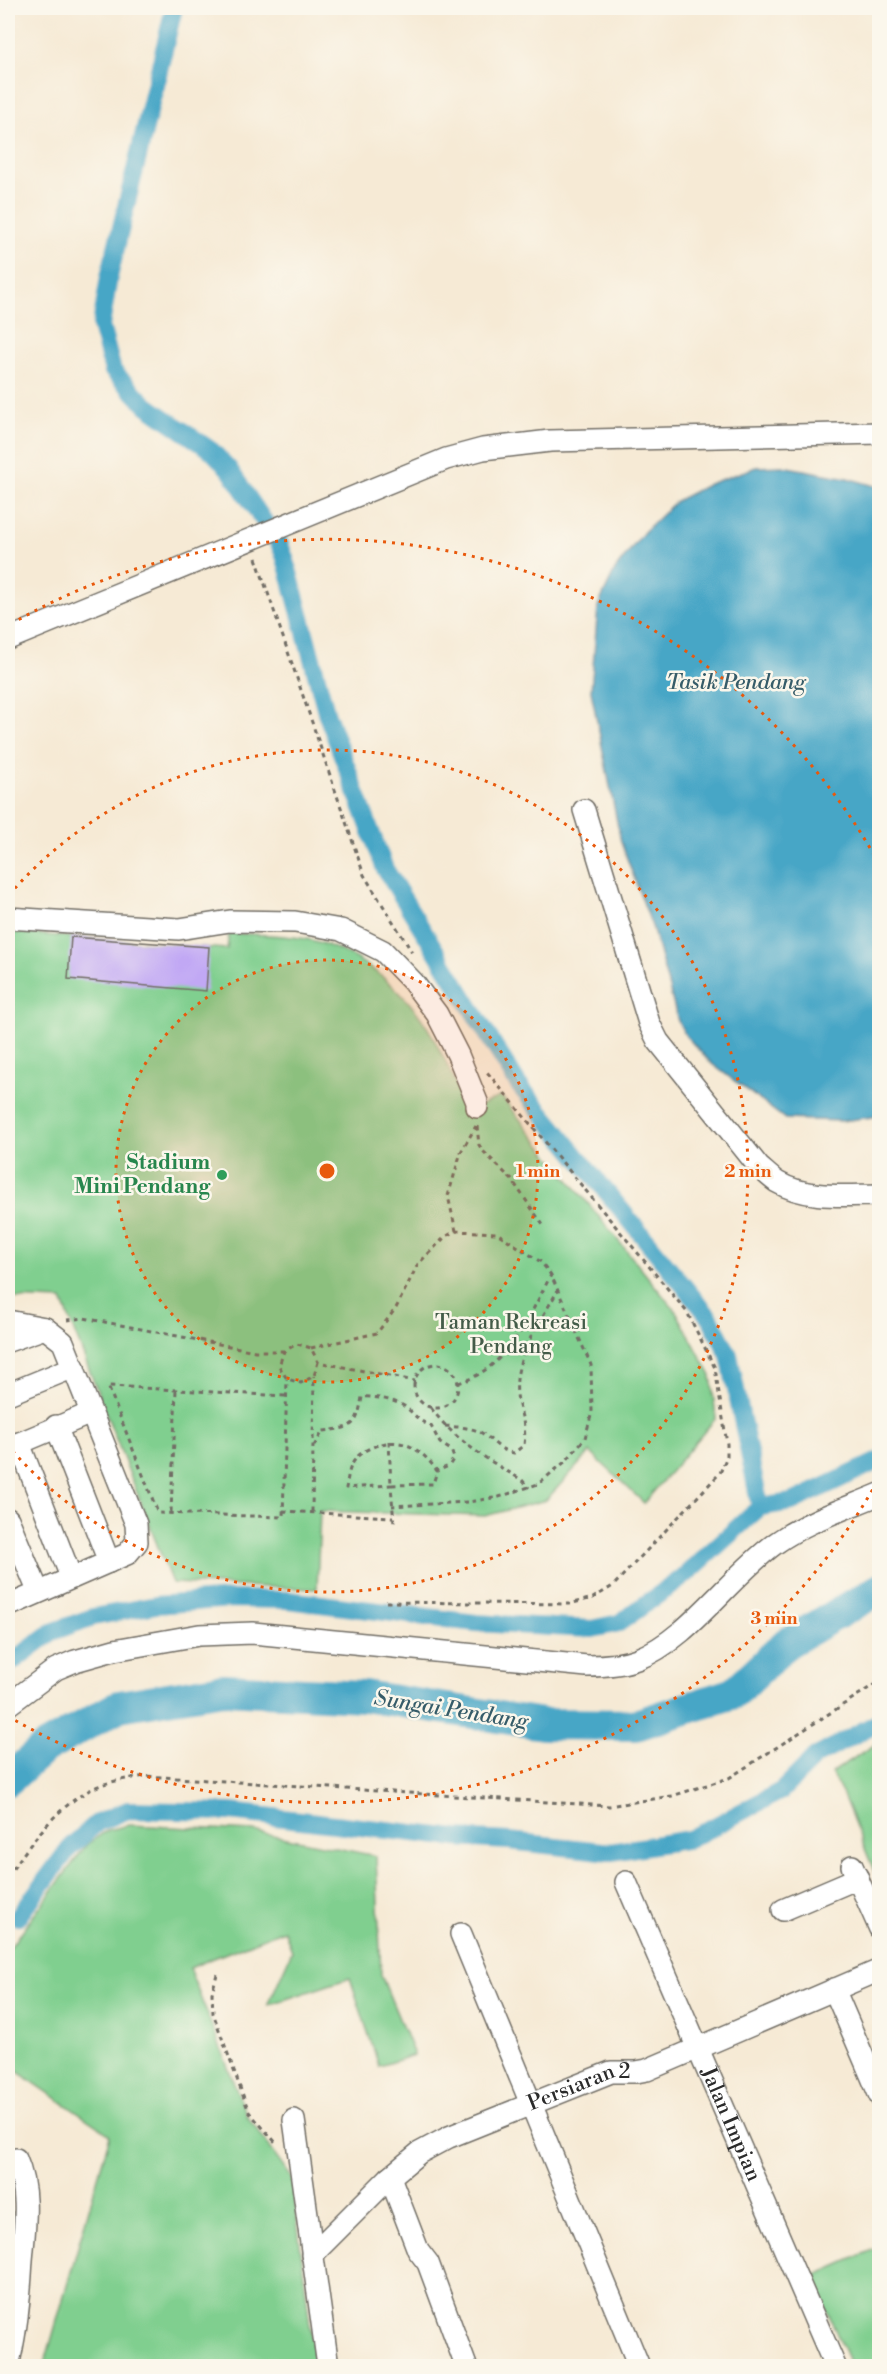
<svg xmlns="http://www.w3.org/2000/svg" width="887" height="2374" font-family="'Libre Bodoni',serif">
	<rect width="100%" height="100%" fill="#fbf7ec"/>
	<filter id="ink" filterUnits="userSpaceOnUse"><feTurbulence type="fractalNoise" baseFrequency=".0167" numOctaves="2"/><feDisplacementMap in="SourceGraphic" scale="12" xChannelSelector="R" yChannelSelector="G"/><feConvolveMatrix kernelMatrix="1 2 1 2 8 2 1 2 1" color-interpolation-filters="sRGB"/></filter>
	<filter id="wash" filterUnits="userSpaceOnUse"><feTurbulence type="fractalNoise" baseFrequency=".008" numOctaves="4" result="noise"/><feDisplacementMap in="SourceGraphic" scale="24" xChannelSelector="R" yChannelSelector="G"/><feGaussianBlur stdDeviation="1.35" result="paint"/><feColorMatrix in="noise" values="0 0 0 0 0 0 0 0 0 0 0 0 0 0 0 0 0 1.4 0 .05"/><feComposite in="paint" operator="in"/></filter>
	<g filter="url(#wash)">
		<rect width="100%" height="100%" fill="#f6ead5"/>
		<path fill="#80cf8f" stroke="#567d5d" stroke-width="1.5" d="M8 932 227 949 229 933C255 935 285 934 311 940 361 953 408 991 433 1037 446 1061 457 1086 469 1111L501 1096 677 1313 711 1376 716 1418 644 1503 590 1452 546 1500 485 1516 320 1511 317 1589 172 1583 62 1300 8 1298Z
			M879 1742V1883L843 1795 831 1773Z
			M129 1825 253 1831 376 1856 381 1975 414 2055 379 2066 350 1978 268 2005 292 1951 284 1930 189 1968 247 2116 292 2178 315 2366H44L110 2135 8 2065V1950L87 1844 108 1830Z
			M879 2247V2366H851L812 2277Z"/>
		<path fill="#47a6c6" stroke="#396878" stroke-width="1.5" d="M782 466 847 478 879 487V1116L842 1121 785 1119 712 1064 686 1036 678 1021 653 929 621 842 591 691 598 606 615 570 644 532 676 501 709 484 756 467Z"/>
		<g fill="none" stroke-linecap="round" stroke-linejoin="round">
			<path stroke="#47a6c6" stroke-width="18" d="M174 8 109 277 101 326 113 371 146 405 212 451 229 469 280 545 285 558 327 715 385 869 518 1084 710 1318 729 1355 760 1507
				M8 1665 52 1632 93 1617 156 1605 230 1599 288 1600 476 1623 592 1629 619 1623 682 1578 760 1507 792 1502 880 1460
				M18 1917 70 1847 97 1823 128 1810 230 1812 456 1838 509 1841 611 1852 690 1839 781 1791 815 1757 880 1721"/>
			<path stroke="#47a6c6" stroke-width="32" d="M8 1780 43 1749 119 1706 223 1689 364 1696 543 1724 636 1725 734 1693 787 1643 880 1589"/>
		</g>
		<g id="blocks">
			<path fill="#c1a8f4" d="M71 937 209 947 206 991 68 979Z"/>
		</g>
	</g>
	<g filter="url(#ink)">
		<use href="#blocks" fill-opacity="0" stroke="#726e66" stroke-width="1.5"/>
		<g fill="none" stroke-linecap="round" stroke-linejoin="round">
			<g stroke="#726e66" stroke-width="24">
				<g id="minor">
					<path d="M8 639 446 459 483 449 550 441 880 433"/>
					<path d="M584 810 649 1023 658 1041 759 1167C765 1172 771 1178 777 1182 807 1200 847 1195 880 1195"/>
					<path d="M8 918 179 929 230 921 295 922 341 930 383 951 413 982 437 1014 458 1055 477 1102V1107"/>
					<path d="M8 1321 45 1328 63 1342 136 1524 137 1542 127 1554 8 1606"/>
					<path d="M8 1341 45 1328"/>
					<path d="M8 1394 74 1367"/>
					<path d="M56 1426 109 1562"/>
					<path d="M19 1443 71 1577"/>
					<path d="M8 1448 91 1413"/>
					<path d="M8 1519 38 1591"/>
					<path d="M8 1705 56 1669 75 1661 114 1650 199 1635 253 1633 587 1666C604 1666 621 1665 637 1659 687 1641 731 1575 776 1543 807 1521 845 1509 880 1494"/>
					<path d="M852 1866 880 1929"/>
					<path id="s1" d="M626 1882 835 2366"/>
					<path d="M783 1910 858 1878"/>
					<path d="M461 1934 639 2366"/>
					<path d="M834 1989 880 2096"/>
					<path d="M294 2120 328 2366"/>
					<path d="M390 2177 418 2250 428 2263 466 2366"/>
					<path id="s2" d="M312 2255 390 2177 419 2153 449 2137 611 2072H636L647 2070 880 1970"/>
					<path d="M8 2366C17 2331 20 2296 22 2260 25 2226 30 2191 16 2159"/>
				</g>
			</g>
			<path stroke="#726e66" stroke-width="3" stroke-dasharray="4.5 4.5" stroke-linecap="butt" d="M256 558 364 875 412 952
				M477 1126 479 1145 484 1152 512 1180 543 1225
				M456 1231 448 1196 461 1152 476 1126
				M67 1320 84 1318 255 1351H284
				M311 1348 377 1333 396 1308 418 1264 445 1237 456 1231 497 1233 541 1262 551 1275 591 1365 592 1412 585 1438 566 1461 538 1484 499 1497 469 1502 392 1506
				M318 1362 314 1376 301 1383 287 1379 279 1366 284 1351 297 1344 311 1348 318 1362 415 1381
				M414 1386a22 22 0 1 1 44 0a22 22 0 1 1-44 0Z
				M458 1383C508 1369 529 1316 551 1275
				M285 1396 108 1386 158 1513 283 1517 287 1379
				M431 1408C455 1441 488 1460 522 1480L529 1488
				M445 1426C456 1427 467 1427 478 1431 491 1437 498 1451 514 1453L524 1445C527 1422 519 1414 517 1394 513 1357 541 1321 558 1290
				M389 1441 391 1485 433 1484 437 1471
				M314 1446 323 1431C353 1428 357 1427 362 1397 373 1396 395 1400 404 1406 415 1414 416 1420 431 1426L440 1443 451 1450 454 1458 449 1466 437 1471C421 1448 400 1435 373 1447 366 1450 358 1454 354 1461 348 1469 348 1479 346 1488L391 1485 394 1524
				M283 1511 393 1517
				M171 1512 176 1390
				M312 1512 314 1376
				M386 1602 569 1604 593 1598 613 1586 720 1473 727 1456V1444L715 1368 687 1312 487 1072
				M8 1876C29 1845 54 1810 88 1791 105 1781 127 1779 146 1776L609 1806 672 1796 729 1778 880 1681
				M217 1974 212 1993 213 2013 249 2112 278 2145"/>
			<use href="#minor" stroke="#fff" stroke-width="21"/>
		</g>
	</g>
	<circle cx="327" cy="1171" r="211" fill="#e8590c" fill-opacity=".12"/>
	<g fill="none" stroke="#e8590c" stroke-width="3" stroke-dasharray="3 6">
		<circle cx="327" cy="1171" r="211"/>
		<path d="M9 895A421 421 0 1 1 9 1447"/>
		<path d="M877 1482A632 632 0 0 1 11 1718M11 624A632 632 0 0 1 877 860"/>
	</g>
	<circle fill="#2e9e5b" stroke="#fbf7ec" stroke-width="2" cx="222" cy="1175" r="6"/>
	<g text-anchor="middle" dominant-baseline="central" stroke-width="5" stroke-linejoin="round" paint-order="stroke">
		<g font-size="21" font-weight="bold" fill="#27864d" stroke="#fbf7ec" text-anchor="end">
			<text x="210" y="1163">Stadium<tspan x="210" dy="24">Mini Pendang</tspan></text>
		</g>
		<g font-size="21" fill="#445c49" stroke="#fbf7ec">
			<text x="511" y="1323">Taman Rekreasi<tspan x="511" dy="24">Pendang</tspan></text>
		</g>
		<g font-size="21" fill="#2b2b2b" stroke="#fbf7ec">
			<text stroke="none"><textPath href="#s2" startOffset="322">Persiaran 2</textPath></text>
			<text stroke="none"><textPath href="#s1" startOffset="264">Jalan Impian</textPath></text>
		</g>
		<g font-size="22" font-style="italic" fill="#365c69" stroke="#fbf7ec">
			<text x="736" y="682">Tasik Pendang</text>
			<text transform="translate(451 1710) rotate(9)">Sungai Pendang</text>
		</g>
	</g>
	<circle cx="327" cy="1171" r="9" fill="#e8590c" stroke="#fbf7ec" stroke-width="3"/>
	<g font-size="18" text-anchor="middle" font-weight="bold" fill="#e8590c" stroke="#fbf7ec" stroke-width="5" stroke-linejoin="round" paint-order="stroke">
		<text x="538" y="1177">1 min</text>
		<text x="748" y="1177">2 min</text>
		<text x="774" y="1624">3 min</text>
	</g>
	<rect width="887" height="2374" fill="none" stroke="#fbf7ec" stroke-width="30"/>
</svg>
